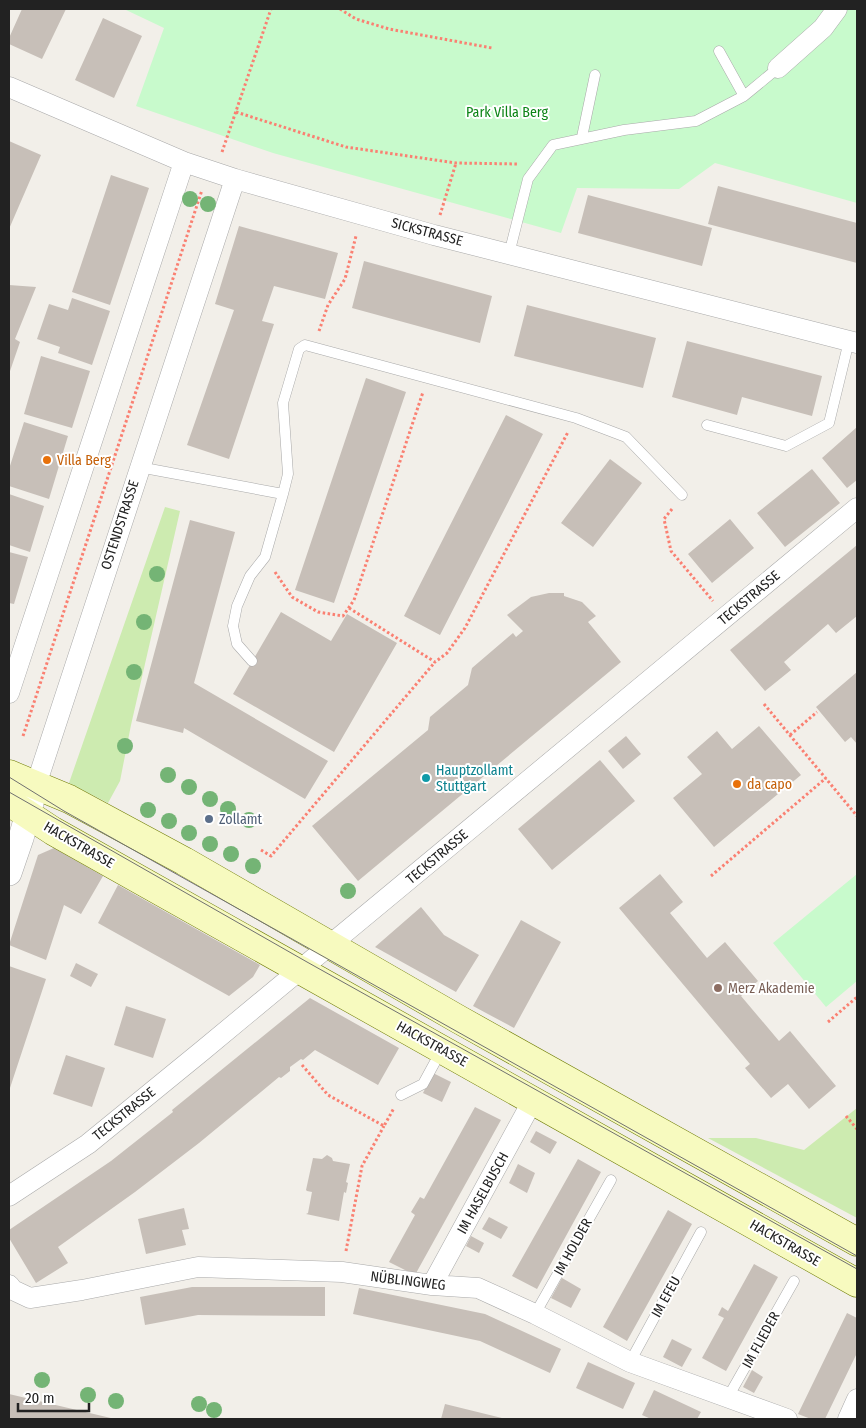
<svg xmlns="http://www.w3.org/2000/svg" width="866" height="1428" font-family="'Fira Sans Condensed',sans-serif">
	<rect width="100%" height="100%" fill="#f2efe9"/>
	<path fill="#cdebb0" d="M165 507 180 511 131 725 120 781 108 803 69 783Z
		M857 1108V1218L708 1138H756L804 1150Z"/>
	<path fill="#c8facc" d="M124 9H857V203L715 163 679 189 577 188 561 233 273 153 136 106 164 28Z
		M857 874V981L826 1007 773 943Z"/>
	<path fill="#c7bfb8" d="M22 9H66L42 59 9 44V38Z
		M103 18 142 36 114 98 75 80Z
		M9 141 41 155 9 229Z
		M111 175 149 188 110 305 72 292Z
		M718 186 857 223V263L708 224Z
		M588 195 712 228 702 266 578 233Z
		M239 226 338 253 325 299 274 286 262 321 274 324 229 459 187 445 234 310 215 304Z
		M364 261 492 296 480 343 352 308Z
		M9 285 36 287 15 339 20 342 9 374Z
		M72 298 110 311 92 365 58 353 60 347 37 339 49 304 68 310Z
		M527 305 656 338 643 388 514 356Z
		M687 341 822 376 812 416 742 397 737 415 672 397Z
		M41 356 90 371 72 428 24 414Z
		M366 378 406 392 334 603 295 590Z
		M506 415 543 434 440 635 404 616Z
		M24 422 68 436 49 499 9 486V469Z
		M857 427V480L847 488 822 458Z
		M610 459 642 483 593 547 561 523Z
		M812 469 840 503 785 547 757 513Z
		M9 494 44 506 30 552 9 545Z
		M730 519 754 548 712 583 688 554Z
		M190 520 235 532 194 683 328 761 305 799 184 728 183 733 136 721Z
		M857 545V616L836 633 828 624 784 662 791 670 765 691 730 650Z
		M9 552 28 557 14 604 9 603Z
		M549 593H564V596L582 602 596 616 588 622 621 662 358 881 312 826 428 730 430 717 468 685 472 668 513 633 516 637 523 631 507 615 531 597Z
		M281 612 331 641 347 614 397 643 334 752 233 694Z
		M857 672V744L851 737 845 742 816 707Z
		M759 726 801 775 714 847 673 798 702 774 687 757 717 731 732 749Z
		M626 736 641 754 623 769 608 751Z
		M600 760 635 801 552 870 518 829Z
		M54 848 103 876 81 914 64 905 46 960 9 945 38 855Z
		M660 874 683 902 670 913 707 958 725 942 758 981 741 996 779 1041 790 1031 836 1086 809 1109 788 1084 771 1098 745 1068 750 1064 619 908Z
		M118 885 260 965 253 977 229 996 98 923Z
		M421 907 444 935 479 955 456 992 375 947Z
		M521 920 561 942 514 1028 473 1006Z
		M76 963 98 974 91 987 70 976Z
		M9 966 46 979 9 1091Z
		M310 998 399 1048 378 1085 315 1050 303 1060 301 1059 290 1067V1071L281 1078 279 1077 199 1143 135 1192 58 1247 68 1263 36 1283 9 1238V1230L111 1161 173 1112 172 1110Z
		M126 1006 166 1019 153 1058 114 1045Z
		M66 1055 105 1068 92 1107 53 1094Z
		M433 1073 451 1082 442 1102 423 1093Z
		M475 1107 501 1120 415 1275 389 1262 415 1215 411 1212 420 1197 424 1199Z
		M536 1131 557 1142 550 1154 530 1142Z
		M327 1155 332 1158 333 1161 350 1164 346 1182 348 1183 346 1193 344 1192 339 1221 306 1214 308 1213 312 1192 307 1191 306 1190 313 1158 322 1159Z
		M578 1159 601 1172 537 1289 512 1276Z
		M518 1164 535 1173 527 1193 509 1183Z
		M184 1208 189 1229 182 1230 186 1245 146 1254 138 1219Z
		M668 1210 692 1224 627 1341 603 1327Z
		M489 1217 508 1227 501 1239 482 1229Z
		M471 1236 484 1243 479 1253 466 1246Z
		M754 1264 778 1277 726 1371 702 1358 724 1318 718 1315 722 1307 728 1311Z
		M562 1278 581 1289 571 1308 551 1298Z
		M192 1287H325V1316L198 1315 145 1325 140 1297Z
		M359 1288 485 1314 561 1349 550 1373 480 1341 353 1314Z
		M847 1313 857 1318V1353L825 1419H811L798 1414Z
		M672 1339 692 1349 682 1367 663 1357Z
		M588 1362 635 1383 623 1409 576 1388Z
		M752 1370 763 1377 754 1393 743 1387Z
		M654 1390 701 1412 697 1419H651L642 1415Z
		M9 1394 115 1419H9Z
		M445 1404 506 1419H441Z"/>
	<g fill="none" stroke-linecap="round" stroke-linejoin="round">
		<g stroke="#a9a9a9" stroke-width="11">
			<path id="service" d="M719 51 744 96
				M582 137 595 75
				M509 254 528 179 553 145 624 130 696 121 744 96 778 68
				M707 425 786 446 829 423 849 341
				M139 467 283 494 288 474 283 403 299 349 305 345 576 418 626 437 682 495
				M252 661 237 644 233 626 237 606 250 576 265 557 283 494
				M401 1095 423 1084 441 1051
				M535 1314 611 1180
				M630 1362 701 1232
				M727 1399 794 1281"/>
		</g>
		<g stroke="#a9a9a9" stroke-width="21">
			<path id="minor" d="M778 68 823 28 837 9
				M9 87 184 162 235 179 434 235 857 343
				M9 693 184 162
				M36 785 235 179
				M9 1196 88 1144 202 1051 857 508
				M9 1285 13 1290 30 1298 82 1290 198 1267 342 1272 432 1285 478 1288 535 1314 630 1362 787 1419
				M432 1285 533 1100
				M848 1419 857 1399"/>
		</g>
		<g stroke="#a9a9a9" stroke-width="26">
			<path id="tertiary" d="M9 873 21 838 36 785"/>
		</g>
		<g stroke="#707d05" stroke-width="29">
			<path id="secondary" d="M9 774 69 799 184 861 458 1019 857 1242
				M9 802 53 831 857 1283"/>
		</g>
		<path stroke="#fa8072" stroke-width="3" stroke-dasharray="2.5 2.5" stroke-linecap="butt" d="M340 9 356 19 389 29 492 48
			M236 112 346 147 456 163 519 164
			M222 152 271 9
			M440 215 456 163
			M319 331 328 305 345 279 356 236
			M672 509 664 519 671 551 713 601
			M275 572 292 597 318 612 343 616 354 600 423 392
			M349 608 435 662 447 653 465 628 568 432
			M764 704 857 816
			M790 735 817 712
			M23 736 202 190
			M261 850 271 856 435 662
			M711 876 826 778
			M828 1022 857 997
			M302 1065 328 1095 384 1126 394 1108
			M846 1116 857 1129
			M346 1251 362 1166 384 1126"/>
		<use href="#service" stroke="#fff" stroke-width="10"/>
		<use href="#minor" stroke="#fff" stroke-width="20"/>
		<use href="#tertiary" stroke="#fff" stroke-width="25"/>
		<use href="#secondary" stroke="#f7fabf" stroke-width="28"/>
		<path stroke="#707070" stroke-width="1" d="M9 777 64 811 857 1256
			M9 792 307 962 857 1269"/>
	</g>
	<g fill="#74b475">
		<circle cx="190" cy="199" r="8"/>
		<circle cx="208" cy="204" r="8"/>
		<circle cx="157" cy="574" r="8"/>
		<circle cx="144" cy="622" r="8"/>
		<circle cx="134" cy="672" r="8"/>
		<circle cx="125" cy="746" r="8"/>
		<circle cx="168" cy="775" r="8"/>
		<circle cx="189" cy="787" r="8"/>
		<circle cx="210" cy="799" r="8"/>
		<circle cx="228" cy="809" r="8"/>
		<circle cx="148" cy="810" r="8"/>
		<circle cx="249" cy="820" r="8"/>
		<circle cx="169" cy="821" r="8"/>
		<circle cx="189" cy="833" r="8"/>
		<circle cx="210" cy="844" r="8"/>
		<circle cx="231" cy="854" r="8"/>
		<circle cx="253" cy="866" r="8"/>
		<circle cx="348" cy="891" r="8"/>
		<circle cx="42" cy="1380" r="8"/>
		<circle cx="88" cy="1395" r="8"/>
		<circle cx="116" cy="1401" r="8"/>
		<circle cx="199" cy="1404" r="8"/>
		<circle cx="214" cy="1410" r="8"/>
	</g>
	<g fill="#e8710a" stroke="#fff" stroke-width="2">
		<circle cx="47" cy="460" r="5"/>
		<circle cx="737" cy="784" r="5"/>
	</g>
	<circle fill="#0f9aa8" stroke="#fff" stroke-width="2" cx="426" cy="778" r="5"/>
	<circle fill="#5c6f8a" stroke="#fff" stroke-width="2" cx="209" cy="819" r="5"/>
	<circle fill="#8d6e63" stroke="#fff" stroke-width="2" cx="718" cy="988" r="5"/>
	<g text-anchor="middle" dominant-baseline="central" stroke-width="4" stroke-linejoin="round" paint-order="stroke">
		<g font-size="14" fill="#0c8416" stroke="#fff">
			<text x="507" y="112">Park Villa Berg</text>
		</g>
		<g font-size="14" fill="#222" stroke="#fff">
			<text transform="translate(427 232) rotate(15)">SICKSTRASSE</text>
			<text transform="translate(120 525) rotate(-72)">OSTENDSTRASSE</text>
			<text transform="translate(749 598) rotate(-40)">TECKSTRASSE</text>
			<text transform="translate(79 845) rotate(30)">HACKSTRASSE</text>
			<text transform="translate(437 857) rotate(-40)">TECKSTRASSE</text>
			<text transform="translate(432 1044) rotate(29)">HACKSTRASSE</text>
			<text transform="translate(124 1114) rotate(-39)">TECKSTRASSE</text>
			<text transform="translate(483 1193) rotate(-61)">IM HASELBUSCH</text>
			<text transform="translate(785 1243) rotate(30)">HACKSTRASSE</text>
			<text transform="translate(573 1247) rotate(-61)">IM HOLDER</text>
			<text transform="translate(408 1281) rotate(7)">NÜBLINGWEG</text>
			<text transform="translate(666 1297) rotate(-61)">IM EFEU</text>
			<text transform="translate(761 1340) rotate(-61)">IM FLIEDER</text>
		</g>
		<g font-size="14" fill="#c56008" stroke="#fff" text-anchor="start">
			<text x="57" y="460">Villa Berg</text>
			<text x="747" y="784">da capo</text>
		</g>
		<g font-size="14" fill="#0d838f" stroke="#fff" text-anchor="start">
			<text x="436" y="770">Hauptzollamt<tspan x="436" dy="16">Stuttgart</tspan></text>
		</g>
		<g font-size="14" fill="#4e5e75" stroke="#fff" text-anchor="start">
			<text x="219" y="819">Zollamt</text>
		</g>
		<g font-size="14" fill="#785e54" stroke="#fff" text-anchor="start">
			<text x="728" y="988">Merz Akademie</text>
		</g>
	</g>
	<rect width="866" height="1428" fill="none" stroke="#222222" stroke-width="20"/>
	<path d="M18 1403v8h71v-8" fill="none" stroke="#222222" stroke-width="2.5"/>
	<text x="25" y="1403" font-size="15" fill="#222222" stroke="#ffffff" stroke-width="4" paint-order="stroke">20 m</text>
</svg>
